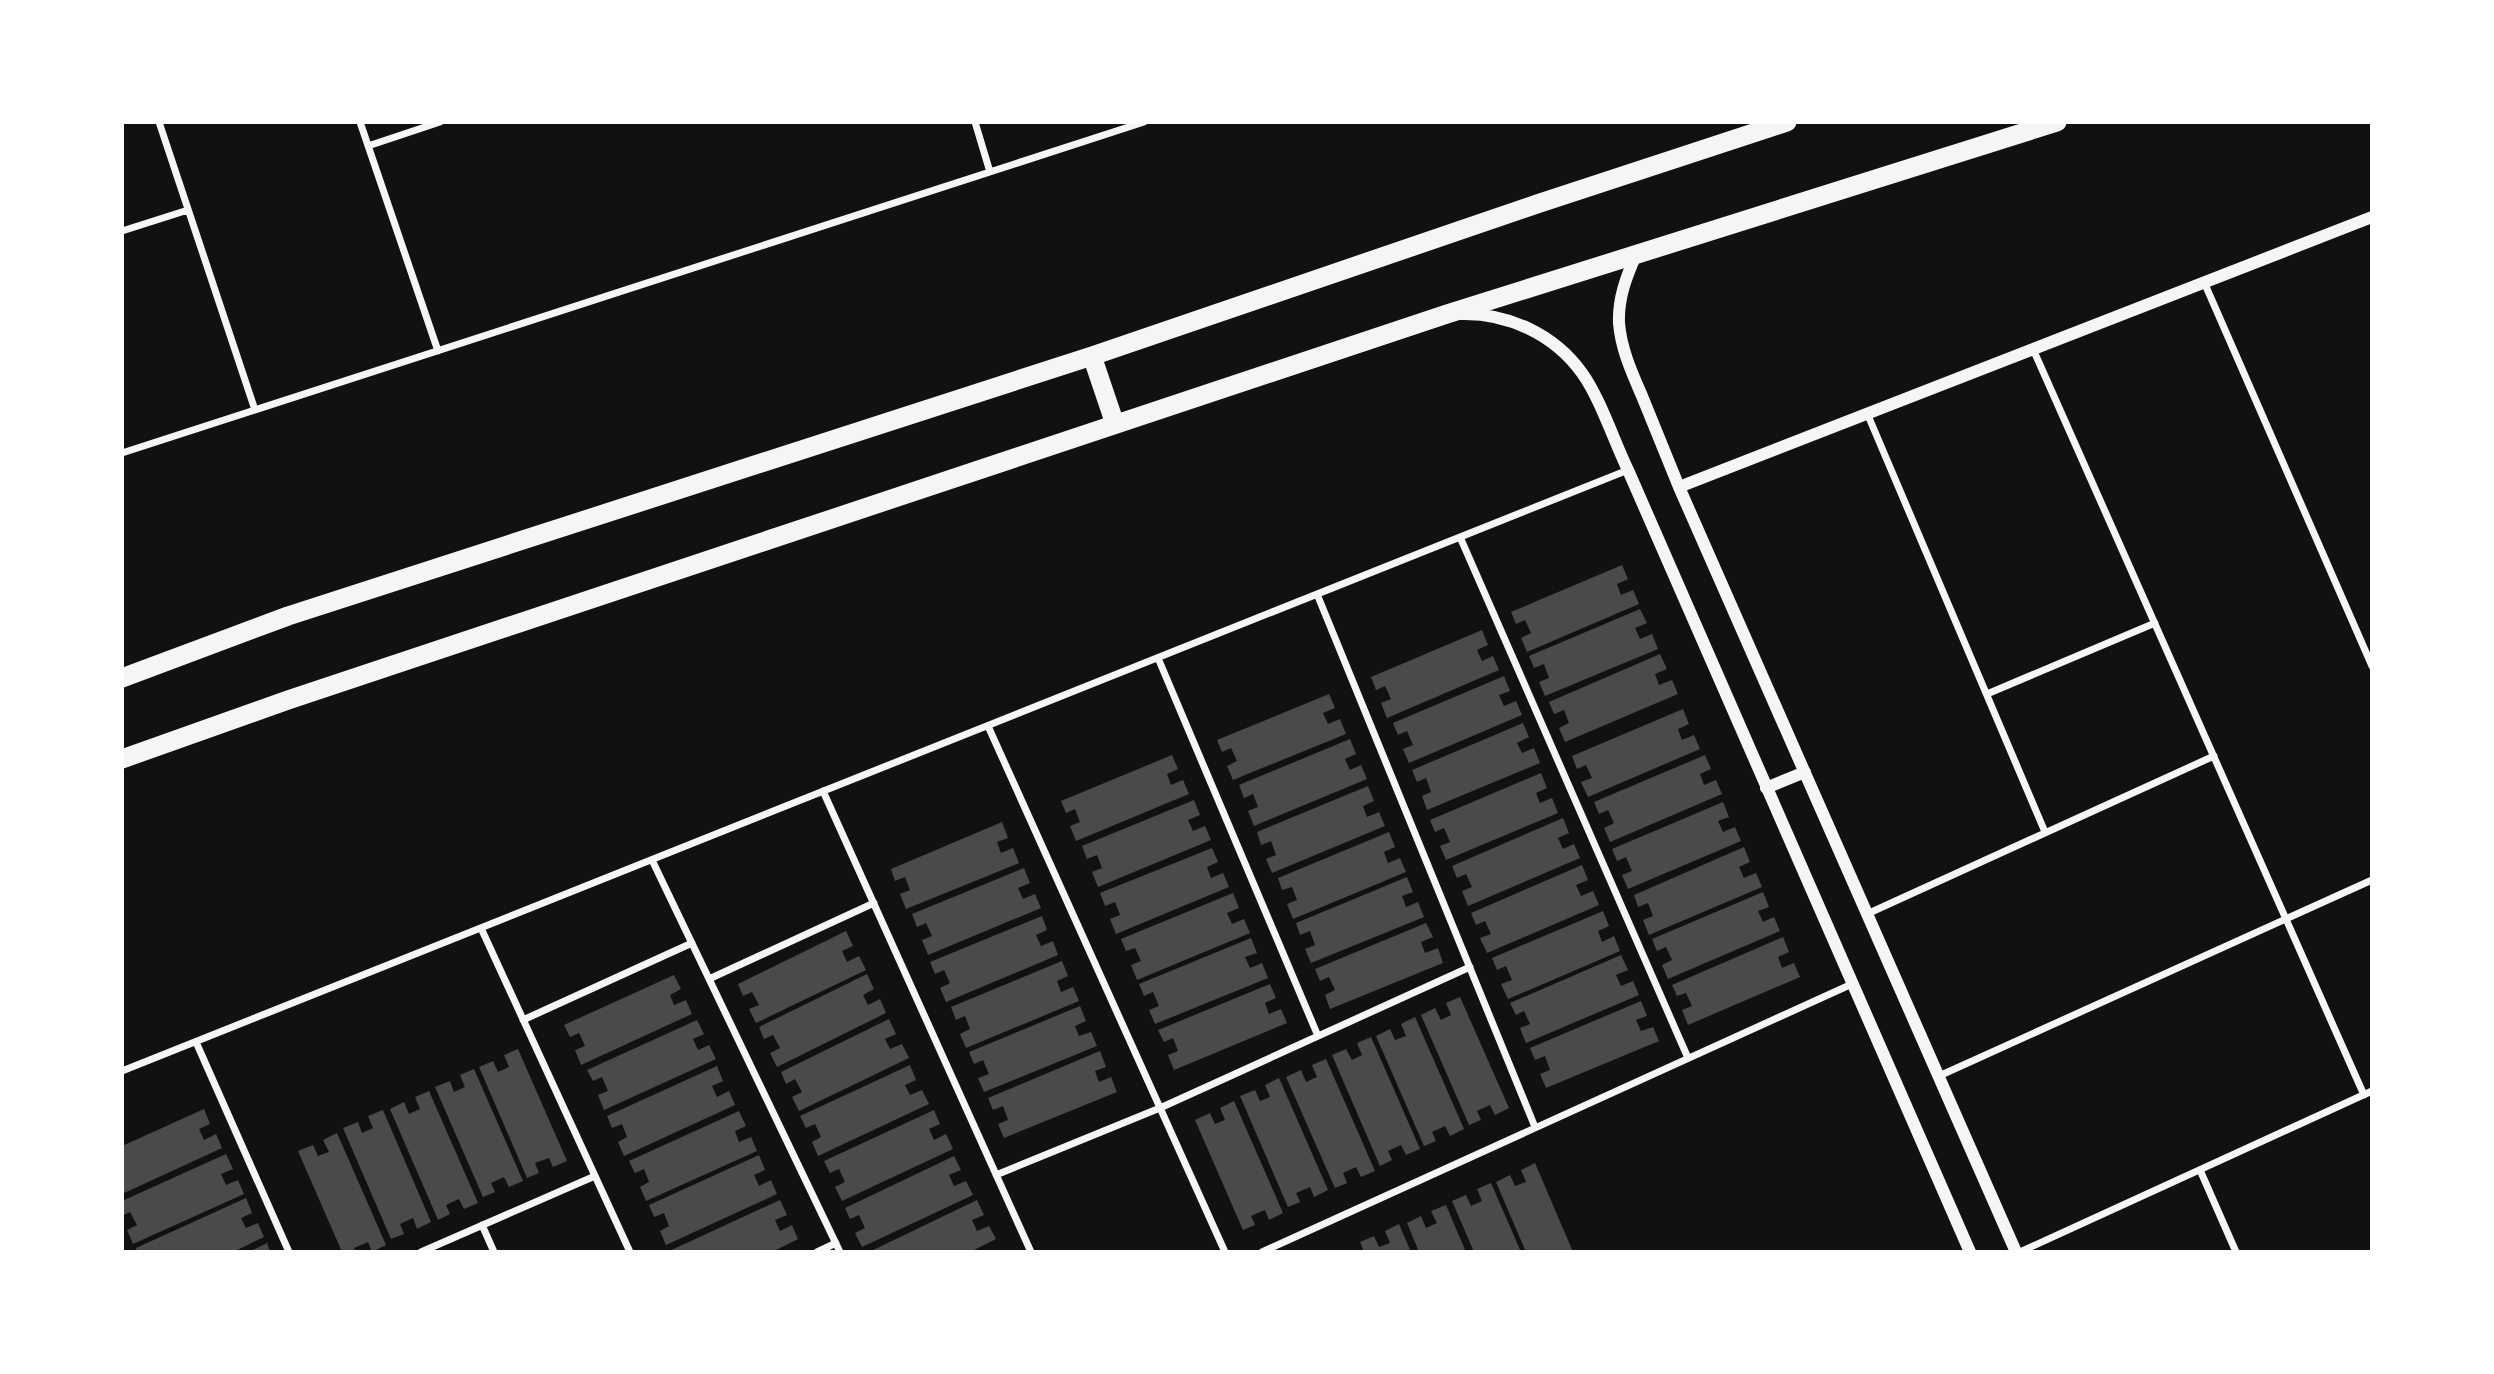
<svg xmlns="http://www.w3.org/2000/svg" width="2494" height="1374" font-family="Cabin,sans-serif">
	<rect width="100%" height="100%" fill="#111"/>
	<path fill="#4a4a4a" d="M1622 565 1628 579 1617 584 1621 595 1633 590 1639 604 1527 652 1521 638 1531 633 1525 620 1516 624 1511 612Z
		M1640 609 1647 623 1635 628 1640 639 1652 634 1658 649 1545 696 1539 682 1549 678 1544 664 1534 668 1529 656Z
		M1482 630 1488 645 1477 650 1482 661 1493 656 1499 670 1387 718 1381 703 1391 699 1385 686 1376 690 1371 677Z
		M1660 654 1667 669 1655 674 1659 685 1672 680 1678 694 1565 742 1559 728 1569 723 1564 710 1554 714 1549 702Z
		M1504 676 1510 691 1499 695 1504 706 1516 701 1522 715 1409 763 1403 749 1413 745 1407 731 1398 735 1393 723Z
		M1329 694 1335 708 1323 713 1328 724 1340 719 1346 734 1233 780 1227 766 1237 761 1231 748 1222 752 1217 740Z
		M1683 709 1689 724 1678 729 1682 740 1694 735 1700 749 1588 797 1581 782 1592 778 1586 765 1577 769 1572 756Z
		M1523 723 1529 737 1517 743 1522 753 1534 748 1540 763 1427 810 1422 796 1431 792 1426 778 1417 782 1412 770Z
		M1350 739 1356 754 1345 759 1350 770 1361 765 1367 779 1254 826 1248 811 1258 807 1253 794 1244 798 1239 785Z
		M1172 755 1178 769 1167 774 1171 785 1183 780 1189 794 1076 841 1070 826 1080 822 1075 809 1066 813 1061 801Z
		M1705 755 1711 769 1700 774 1704 785 1716 780 1722 794 1610 842 1604 828 1614 823 1608 810 1599 814 1594 802Z
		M1541 773 1547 788 1536 793 1540 803 1552 798 1558 813 1446 860 1440 846 1450 842 1444 828 1435 832 1430 820Z
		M1368 786 1374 801 1363 806 1367 817 1379 812 1385 826 1272 873 1266 859 1276 855 1271 841 1261 845 1257 832Z
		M1194 800 1200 815 1188 820 1193 831 1205 826 1211 840 1098 887 1092 872 1102 868 1097 855 1087 859 1082 846Z
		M1723 802 1729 817 1718 821 1723 832 1735 827 1741 841 1628 889 1622 875 1632 871 1626 857 1617 861 1612 849Z
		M1563 818 1569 833 1558 838 1563 849 1574 844 1580 858 1468 906 1462 891 1472 887 1466 874 1457 878 1452 866Z
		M1002 822 1008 838 997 842 1001 853 1013 848 1019 863 906 909 900 894 910 890 905 877 895 881 891 869Z
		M1389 832 1395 847 1384 852 1388 863 1400 858 1406 872 1293 919 1287 904 1297 900 1292 887 1282 890 1278 878Z
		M1744 847 1750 862 1739 867 1744 878 1756 873 1762 887 1649 935 1643 920 1653 916 1648 903 1638 907 1634 895Z
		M1212 848 1218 862 1207 867 1211 878 1223 873 1229 887 1116 934 1110 919 1120 915 1115 902 1105 906 1100 893Z
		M1582 865 1588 880 1576 885 1581 896 1593 891 1599 905 1487 953 1480 938 1491 934 1485 921 1476 925 1471 913Z
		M1024 868 1030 883 1018 888 1023 899 1035 894 1041 908 928 955 922 940 932 936 926 923 917 927 912 914Z
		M1407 877 1413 892 1402 896 1406 907 1418 902 1424 917 1311 963 1305 949 1315 945 1310 931 1300 935 1296 923Z
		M1763 892 1769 907 1758 911 1763 922 1774 917 1780 931 1668 979 1662 965 1672 960 1666 947 1657 951 1652 939Z
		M1233 893 1239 908 1227 913 1232 924 1244 919 1250 933 1137 980 1131 965 1141 961 1135 948 1126 951 1121 939Z
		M1603 911 1609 926 1598 931 1602 942 1614 936 1620 951 1508 999 1501 984 1512 980 1506 966 1497 970 1492 958Z
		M1042 916 1047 930 1036 935 1041 946 1053 941 1058 955 946 1002 940 988 950 983 944 970 935 974 930 962Z
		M1426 923 1433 937 1421 942 1425 953 1438 948 1443 963 1330 1009 1325 995 1335 990 1329 977 1320 981 1315 969Z
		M846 931 853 946 842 951 847 962 859 956 866 970 756 1023 749 1009 759 1005 752 992 743 996 738 984Z
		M1783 937 1789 952 1778 957 1782 968 1794 963 1800 977 1688 1025 1682 1010 1692 1006 1686 993 1677 996 1672 985Z
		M1251 938 1257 953 1245 957 1250 968 1262 963 1268 978 1155 1024 1149 1010 1159 1006 1153 992 1144 996 1139 984Z
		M1621 955 1628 970 1616 975 1621 986 1633 981 1639 995 1526 1043 1520 1028 1530 1024 1524 1011 1516 1015 1510 1003Z
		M1062 961 1068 976 1057 981 1061 992 1073 987 1079 1001 966 1048 960 1034 970 1029 965 1016 956 1020 951 1007Z
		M867 974 874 989 863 995 868 1005 880 999 886 1013 777 1067 770 1053 780 1048 773 1035 764 1039 759 1027Z
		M674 975 681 989 670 995 674 1005 686 1000 692 1014 581 1065 575 1050 585 1046 579 1033 570 1037 564 1025Z
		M1270 984 1276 998 1265 1003 1269 1014 1281 1009 1287 1023 1174 1070 1168 1055 1178 1051 1173 1038 1164 1042 1158 1030Z
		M1460 997 1509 1108 1495 1115 1490 1105 1477 1111 1481 1120 1469 1125 1421 1015 1435 1008 1441 1020 1451 1015 1446 1003Z
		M1641 1001 1647 1016 1636 1020 1641 1031 1653 1027 1659 1041 1546 1088 1540 1074 1550 1070 1545 1056 1535 1060 1530 1048Z
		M1080 1006 1086 1021 1075 1026 1079 1036 1091 1032 1097 1046 984 1092 978 1078 989 1074 983 1060 974 1064 969 1052Z
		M1415 1017 1464 1129 1450 1136 1445 1126 1432 1132 1436 1141 1424 1146 1376 1036 1390 1029 1395 1040 1406 1036 1401 1024Z
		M889 1019 896 1034 885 1039 890 1049 902 1044 909 1058 799 1111 792 1097 802 1092 795 1079 786 1084 781 1072Z
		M697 1020 704 1034 693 1039 698 1050 709 1045 716 1059 604 1110 598 1095 608 1091 602 1077 593 1081 587 1070Z
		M1371 1037 1420 1149 1406 1155 1401 1145 1388 1151 1392 1160 1380 1166 1332 1055 1346 1049 1352 1060 1362 1055 1357 1043Z
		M518 1049 567 1161 553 1167 549 1158 535 1163 539 1173 527 1178 479 1067 493 1061 498 1072 509 1067 504 1055Z
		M1100 1051 1106 1067 1095 1071 1099 1082 1111 1077 1117 1092 1004 1138 998 1124 1008 1120 1003 1106 993 1110 988 1098Z
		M1326 1059 1375 1171 1361 1177 1356 1167 1343 1173 1347 1183 1335 1188 1286 1077 1301 1070 1306 1082 1317 1077 1312 1065Z
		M910 1065 916 1080 905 1085 910 1095 922 1090 929 1104 818 1156 812 1142 821 1137 815 1124 806 1128 800 1116Z
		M717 1066 723 1081 712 1086 717 1097 729 1091 735 1105 624 1156 618 1142 627 1137 622 1124 612 1128 607 1116Z
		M474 1069 523 1181 509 1187 504 1177 491 1183 495 1192 483 1197 435 1087 450 1081 454 1092 465 1087 460 1075Z
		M1279 1078 1328 1190 1314 1197 1310 1187 1296 1193 1300 1202 1288 1207 1240 1096 1255 1090 1260 1101 1270 1097 1265 1085Z
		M429 1091 478 1203 464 1209 459 1199 446 1205 450 1214 438 1220 390 1109 404 1102 409 1114 420 1109 415 1097Z
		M1234 1101 1283 1213 1269 1220 1265 1210 1251 1216 1255 1225 1243 1230 1195 1120 1210 1113 1215 1124 1225 1120 1220 1108Z
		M204 1109 210 1124 199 1129 204 1140 216 1134 222 1148 122 1194V1146Z
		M383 1110 431 1222 417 1229 413 1218 400 1224 404 1234 391 1239 343 1128 358 1122 362 1133 373 1128 368 1116Z
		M934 1110 940 1124 929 1129 934 1140 946 1134 953 1149 842 1201 835 1187 845 1182 839 1169 830 1173 824 1161Z
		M739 1111 746 1126 735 1131 739 1142 751 1137 757 1151 646 1201 640 1187 649 1182 644 1169 635 1173 629 1161Z
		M337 1133 386 1245 372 1252 368 1242 354 1248 356 1252H342L298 1151 313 1145 318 1156 329 1152 323 1140Z
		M226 1154 233 1169 221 1174 226 1185 238 1180 244 1194 133 1244 127 1230 137 1225 130 1212 122 1216V1201Z
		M759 1155 765 1170 754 1175 759 1186 771 1180 777 1194 666 1245 660 1231 669 1226 664 1213 654 1217 649 1205Z
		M954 1156 961 1170 949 1175 954 1186 966 1181 973 1195 862 1247 855 1233 865 1228 859 1215 850 1219 845 1208Z
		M1535 1163 1573 1252H1526L1496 1182 1510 1175 1515 1186 1526 1182 1521 1170Z
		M1491 1183 1521 1252H1474L1452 1201 1466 1195 1471 1206 1482 1201 1477 1189Z
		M246 1198 252 1213 241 1218 246 1228 258 1223 264 1237 233 1252H137L136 1248Z
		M780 1200 787 1215 775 1220 780 1231 792 1225 798 1239 772 1252H667Z
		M977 1200 984 1215 972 1220 977 1231 989 1226 996 1239 970 1252H869Z
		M1446 1205 1466 1252H1419L1407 1223 1421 1216 1426 1228 1437 1223 1431 1211Z
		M1399 1224 1411 1252H1364L1360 1242 1374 1236 1379 1247 1390 1243 1385 1231Z
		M267 1243 270 1252H249Z"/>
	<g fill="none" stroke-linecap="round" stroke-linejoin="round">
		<path stroke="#f5f5f5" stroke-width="7" d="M159 122 255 410
			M360 122 438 351
			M975 122 990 172
			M368 146 440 122
			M122 231 188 210
			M2204 282 2372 666
			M2033 349 2364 1095
			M1867 413 2045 832
			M122 453 1144 122
			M1460 537 1688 1058
			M1317 594 1535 1127
			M1158 658 1318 1036
			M1987 694 2155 623
			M988 726 1225 1252
			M823 791 1031 1252
			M652 860 840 1252
			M1867 914 2214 756
			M481 928 630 1252
			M709 979 874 903
			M523 1020 692 943
			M196 1042 289 1252
			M122 1071 1628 470
			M1939 1076 2372 880
			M2200 1170 2236 1252
			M996 1175 1160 1108 1470 967
			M482 1225 494 1252
			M421 1252 595 1176
			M817 1252 836 1243
			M1262 1252 1852 984
			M2020 1252 2372 1091"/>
		<path stroke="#f5f5f5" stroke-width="12" d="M1636 255C1626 277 1618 299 1619 323 1621 349 1632 373 1642 396 1654 426 1667 457 1679 487L2016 1252
			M1461 314C1508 313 1554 334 1582 373 1600 398 1614 441 1628 470L1970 1252
			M1679 487 2372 217
			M1766 788 1805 772"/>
		<path stroke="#f5f5f5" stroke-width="19" d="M1092 356 1115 424
			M122 678 288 616 1092 356 1537 204 1787 122
			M122 759 288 700 1447 314 2057 122"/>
	</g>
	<rect width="2494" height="1374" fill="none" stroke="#ffffff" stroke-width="248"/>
</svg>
